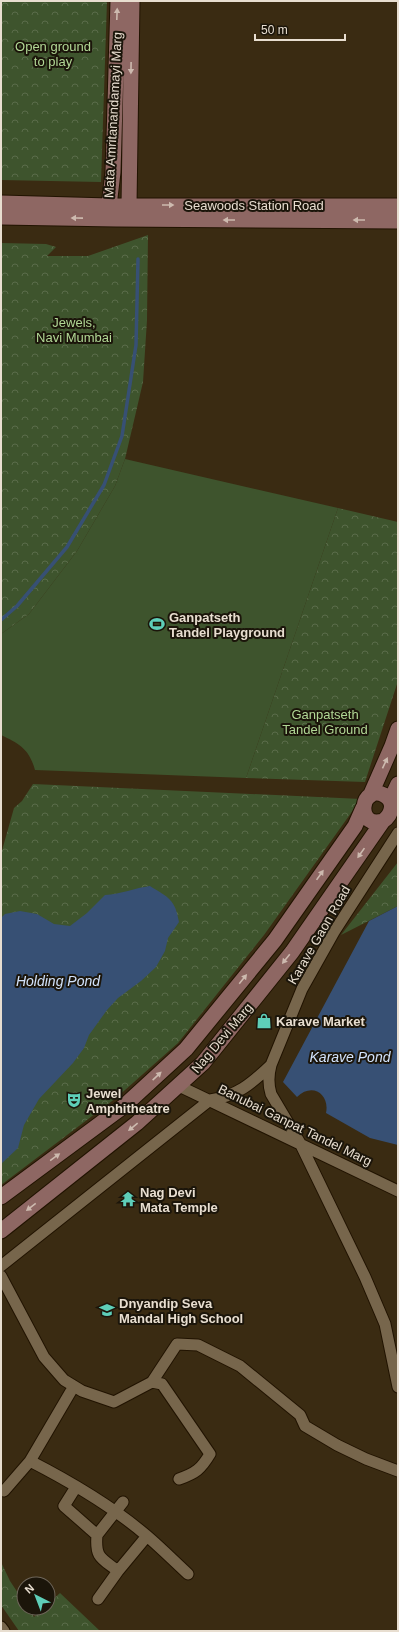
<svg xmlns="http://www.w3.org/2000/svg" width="399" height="1632" font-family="Arial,sans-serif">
	<defs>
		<pattern id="forest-crowns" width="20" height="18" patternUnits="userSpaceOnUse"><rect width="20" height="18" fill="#3e542d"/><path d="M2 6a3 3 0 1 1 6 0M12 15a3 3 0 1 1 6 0" fill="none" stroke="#5a6c4a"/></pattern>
	</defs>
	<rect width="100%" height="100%" fill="#3a2b12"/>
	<path fill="url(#forest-crowns)" d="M1 1H107L101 182 1 180Z
		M148 235 147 320 143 382 125 459 115 486 77 551 29 614 1 634V243L46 244 56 247 47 256H88Z
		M338 508 398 522V681L365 782 246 778Z
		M33 784 361 799 264 935 178 1043 116 1098 1 1185V854L14 808 22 801Z
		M398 862V906L341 935Z
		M1 1562 10 1581 24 1602V1608H28L34 1617 44 1608H48V1604L60 1593 100 1631H19L1 1605Z"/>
	<path fill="#3e542d" d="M125 459 338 508 246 778 35 770C29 749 20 744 1 735V634L29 614 77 551 115 486Z"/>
	<path fill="#375074" d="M150 886C169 898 175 899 179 922L168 938 165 951 156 967 141 981 118 998 107 1010 89 1035 84 1048 73 1063 39 1099 24 1125 18 1148 1 1164V918L5 914 20 911 37 914 54 924 70 926 87 913 105 895C121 894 135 888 150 886Z
		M398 906V1145L370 1138 326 1113C330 1094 312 1082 297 1097L283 1082 369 921Z"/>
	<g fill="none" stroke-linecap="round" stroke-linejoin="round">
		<path stroke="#375074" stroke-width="3.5" d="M1 620 17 606 67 547 104 485 122 436 136 345 138 259"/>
		<g stroke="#211300" stroke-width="13">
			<path id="street" d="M398 833 334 932 302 989 271 1065C268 1076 268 1084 271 1094L300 1143 365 1277 385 1324 398 1387
				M179 1086 398 1191
				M1 1266 210 1100C237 1096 251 1084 270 1066
				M1 1276 44 1357 64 1380 82 1391 114 1402 152 1382 162 1384 210 1454C201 1469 196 1473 179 1479
				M152 1382 177 1344 198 1345 240 1366 300 1415 305 1426 337 1445 366 1459 398 1471
				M30 1461C71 1482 112 1506 147 1536 161 1548 174 1561 188 1574
				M76 1487 64 1506 97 1535C95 1558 101 1558 118 1571
				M4 1491 30 1461 74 1386
				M97 1535 123 1502
				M98 1599 118 1571 147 1536
				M1 1627 4 1631"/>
		</g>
		<g stroke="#211300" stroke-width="17">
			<path id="secondary" d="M1 203 109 206H398
				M122 213 129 205 132 1
				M113 215 109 206 113 172 118 1
				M1 217 116 219 398 221
				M370 796 392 746 398 729
				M390 801 398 784
				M1 1197 124 1106 186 1049 275 940 355 826 363 808
				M1 1231 137 1123 203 1063 292 952 383 821C392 815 396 801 384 795 361 783 354 829 383 821"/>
		</g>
		<use href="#street" stroke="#77664c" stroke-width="11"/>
		<use href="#secondary" stroke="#8e6763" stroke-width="15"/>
	</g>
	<defs><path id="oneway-solid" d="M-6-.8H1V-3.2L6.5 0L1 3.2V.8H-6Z"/></defs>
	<g fill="#cdbaaf">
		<use href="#oneway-solid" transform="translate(117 14) rotate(-88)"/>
		<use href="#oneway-solid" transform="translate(131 68) rotate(91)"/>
		<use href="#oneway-solid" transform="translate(168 205)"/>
		<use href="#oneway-solid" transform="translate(77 218) rotate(-179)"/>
		<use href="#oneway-solid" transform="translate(229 220) rotate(-180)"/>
		<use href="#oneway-solid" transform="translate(359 220) rotate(-180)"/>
		<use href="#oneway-solid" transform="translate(385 763) rotate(-65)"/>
		<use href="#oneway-solid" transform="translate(361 853) rotate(125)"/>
		<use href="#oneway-solid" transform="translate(320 875) rotate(-55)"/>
		<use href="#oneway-solid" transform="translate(286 959) rotate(129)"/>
		<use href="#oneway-solid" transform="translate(243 979) rotate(-51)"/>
		<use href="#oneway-solid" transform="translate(157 1076) rotate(-43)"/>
		<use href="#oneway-solid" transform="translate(133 1127) rotate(141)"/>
		<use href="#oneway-solid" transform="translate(55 1157) rotate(-36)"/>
		<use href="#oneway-solid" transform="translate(31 1207) rotate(142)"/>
	</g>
	<defs>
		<g id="stadium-bare" transform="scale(1.2)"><path d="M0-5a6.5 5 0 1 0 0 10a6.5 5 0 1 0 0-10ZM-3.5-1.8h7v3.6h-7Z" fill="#5eceb8" stroke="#1b150a" stroke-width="2.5" paint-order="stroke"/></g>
		<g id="shop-bare" transform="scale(1.2)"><path d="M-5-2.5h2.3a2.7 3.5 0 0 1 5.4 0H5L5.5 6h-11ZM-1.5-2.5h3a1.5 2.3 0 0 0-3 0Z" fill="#5eceb8" stroke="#1b150a" stroke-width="2.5" paint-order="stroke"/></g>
		<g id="theatre-bare" transform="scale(1.2)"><path d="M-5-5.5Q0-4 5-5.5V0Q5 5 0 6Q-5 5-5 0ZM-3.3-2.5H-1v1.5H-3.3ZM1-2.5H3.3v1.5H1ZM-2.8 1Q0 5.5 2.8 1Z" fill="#5eceb8" stroke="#1b150a" stroke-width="2.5" paint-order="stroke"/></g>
		<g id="temple-bare" transform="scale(1.2)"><path d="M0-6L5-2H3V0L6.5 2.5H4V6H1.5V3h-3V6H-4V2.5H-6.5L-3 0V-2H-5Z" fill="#5eceb8" stroke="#1b150a" stroke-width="2.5" paint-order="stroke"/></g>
		<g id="school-bare" transform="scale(1.2)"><path d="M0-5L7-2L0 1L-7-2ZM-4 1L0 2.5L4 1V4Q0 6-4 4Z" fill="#5eceb8" stroke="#1b150a" stroke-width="2.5" paint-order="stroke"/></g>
	</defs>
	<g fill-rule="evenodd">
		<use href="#stadium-bare" x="157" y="624"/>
		<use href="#shop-bare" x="264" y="1021"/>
		<use href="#theatre-bare" x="74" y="1100"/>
		<use href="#temple-bare" x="128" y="1199"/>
		<use href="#school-bare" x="107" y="1310"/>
	</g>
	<g text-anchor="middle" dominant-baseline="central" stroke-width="4" stroke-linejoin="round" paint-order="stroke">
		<g font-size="13" fill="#b1d795" stroke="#1b150a">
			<text x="53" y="46">Open ground<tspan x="53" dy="15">to play</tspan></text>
			<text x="74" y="322">Jewels,<tspan x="74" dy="15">Navi Mumbai</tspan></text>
			<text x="325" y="714">Ganpatseth<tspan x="325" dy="15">Tandel Ground</tspan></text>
		</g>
		<g font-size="13" fill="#e8ded0" stroke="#1b150a">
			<text transform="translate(113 115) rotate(-87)">Mata Amritanandamayi Marg</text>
			<text x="254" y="205">Seawoods Station Road</text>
			<text transform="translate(319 935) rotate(-60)">Karave Gaon Road</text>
			<text transform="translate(222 1038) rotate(-50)">Nag Devi Marg</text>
			<text transform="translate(295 1125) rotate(26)">Banubai Ganpat Tandel Marg</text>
		</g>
		<g font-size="13" font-weight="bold" fill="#e8ded0" stroke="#1b150a" text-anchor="start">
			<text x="169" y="617">Ganpatseth<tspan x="169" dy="15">Tandel Playground</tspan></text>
			<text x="276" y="1021">Karave Market</text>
			<text x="86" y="1093">Jewel<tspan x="86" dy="15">Amphitheatre</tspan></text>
			<text x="140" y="1192">Nag Devi<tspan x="140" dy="15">Mata Temple</tspan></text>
			<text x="119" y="1303">Dnyandip Seva<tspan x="119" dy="15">Mandal High School</tspan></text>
		</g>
		<g font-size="14" font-style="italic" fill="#d2e3fc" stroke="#1b150a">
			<text x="58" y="981">Holding Pond</text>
			<text x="350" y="1057">Karave Pond</text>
		</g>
	</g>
	<rect width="399" height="1632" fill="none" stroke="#e8ded0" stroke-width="4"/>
	<g transform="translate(36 1596) rotate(318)"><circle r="19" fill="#1b150a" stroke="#6d6559"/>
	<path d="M0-3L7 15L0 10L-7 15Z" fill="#5eceb8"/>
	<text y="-6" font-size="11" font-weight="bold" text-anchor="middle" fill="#e8ded0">N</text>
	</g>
	<path d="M255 34v6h90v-6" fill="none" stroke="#e8ded0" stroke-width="2"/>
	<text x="261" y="34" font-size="12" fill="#e8ded0" stroke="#1b150a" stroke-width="3" paint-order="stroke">50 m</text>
</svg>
